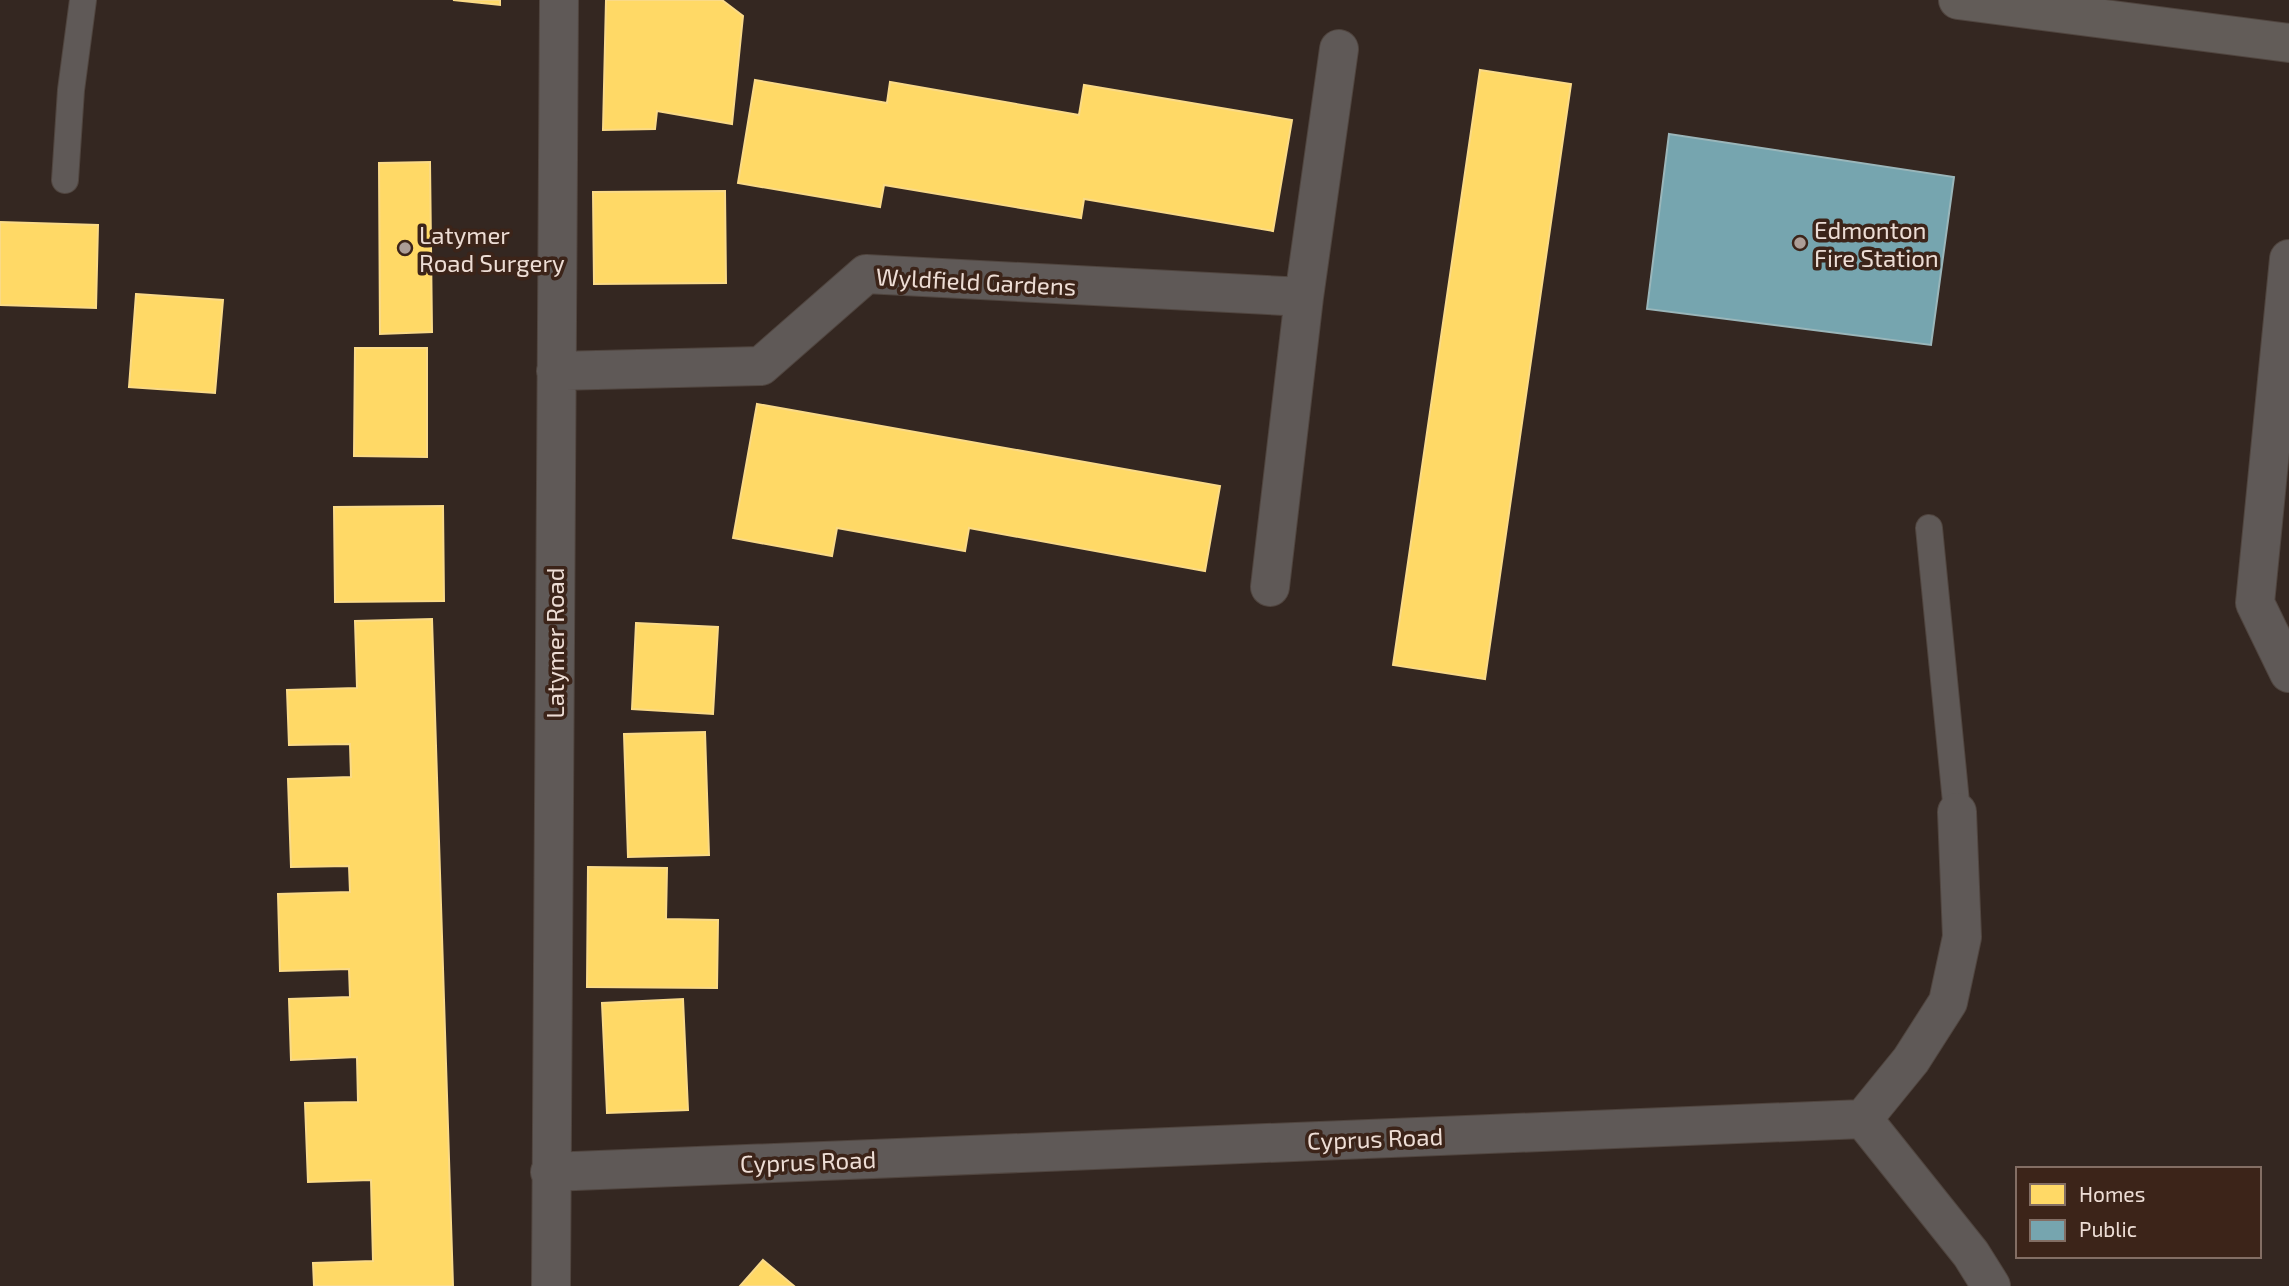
<svg xmlns="http://www.w3.org/2000/svg" width="2289" height="1286" font-family="'Exo 2',sans-serif">
	<rect width="100%" height="100%" fill="#342721"/>
	<path fill="#ffd966" stroke="#fada87" stroke-width="2" d="M453 0H500V5Z
		M606 0H722L743 16 732 124 657 111 655 129 603 130Z
		M1480 70 1571 84 1485 679 1393 665Z
		M755 80 887 103 890 82 1079 115 1084 85 1292 120 1273 231 1084 199 1081 218 884 185 880 207 738 183Z
		M430 162 432 332 380 334 379 163Z
		M725 191 726 283 594 284 593 192Z
		M0 222 98 225 96 308 0 305Z
		M136 294 223 300 215 393 129 387Z
		M355 348H427V457L354 456Z
		M757 404 1220 486 1205 571 969 528 965 551 837 528 832 556 733 538Z
		M443 506 444 601 335 602 334 507Z
		M432 619 453 1286H314L313 1263 373 1261 371 1180 308 1182 305 1103 358 1102 357 1057 291 1060 289 999 350 997 349 969 280 971 278 894 350 892 349 866 291 867 288 779 351 777 350 744 289 745 287 690 357 688 355 621Z
		M636 623 718 627 713 714 632 709Z
		M705 732 709 855 628 857 624 734Z
		M588 867 667 868 666 919 718 920 717 988 587 987Z
		M683 999 688 1110 607 1113 602 1003Z
		M763 1260 794 1286H740Z"/>
	<path fill="#76a5af" stroke="#9ab6ba" stroke-width="2" d="M1669 134 1954 177 1931 345 1647 309Z"/>
	<g fill="none" stroke-linecap="round" stroke-linejoin="round">
		<g stroke="#50453f" stroke-width="28">
			<path id="service" d="M65 180 71 90 83 0
				M1929 528 1957 812"/>
		</g>
		<g stroke="#50453f" stroke-width="40">
			<path id="minor" d="M2289 259 2255 603 2289 673
				M556 371 761 366 866 274 1304 297 1339 49
				M1270 587 1304 297
				M1863 1119 1971 1254 1991 1286
				M550 1172 1863 1119 1911 1060 1948 1002 1962 937 1957 812
				M551 1286 559 0"/>
		</g>
		<g stroke="#50453f" stroke-width="40">
			<path id="secondary" d="M1958 0 2289 43"/>
		</g>
		<use href="#service" stroke="#5f5957" stroke-width="26"/>
		<use href="#minor" stroke="#5f5957" stroke-width="38"/>
		<use href="#secondary" stroke="#625c58" stroke-width="38"/>
	</g>
	<g fill="#ac9d96" stroke="#3c2419" stroke-width="2.5">
		<circle cx="1800" cy="243" r="7"/>
		<circle cx="405" cy="248" r="7"/>
	</g>
	<g text-anchor="middle" dominant-baseline="central" stroke-width="7" stroke-linejoin="round" paint-order="stroke">
		<g font-size="24" fill="#edddd5" stroke="#3c2419" text-anchor="start">
			<text x="1814" y="229">Edmonton<tspan x="1814" dy="28">Fire Station</tspan></text>
			<text x="419" y="234">Latymer<tspan x="419" dy="28">Road Surgery</tspan></text>
		</g>
		<g font-size="24" fill="#edddd5" stroke="#3c2419">
			<text transform="translate(976 281) rotate(3)">Wyldfield Gardens</text>
			<text transform="translate(554 643) rotate(-90)">Latymer Road</text>
			<text transform="translate(1375 1138) rotate(-2)">Cyprus Road</text>
			<text transform="translate(808 1161) rotate(-2)">Cyprus Road</text>
		</g>
	</g>
	<rect x="2016" y="1167" width="245" height="91" fill="#3c2419" stroke="#836e64" stroke-width="2"/>
	<rect x="2030" y="1184" width="35" height="21" fill="#ffd966" stroke="#836e64" stroke-width="2"/>
	<text x="2079" y="1202" font-size="21" fill="#edddd5">Homes</text>
	<rect x="2030" y="1220" width="35" height="21" fill="#76a5af" stroke="#836e64" stroke-width="2"/>
	<text x="2079" y="1237" font-size="21" fill="#edddd5">Public</text>
</svg>
